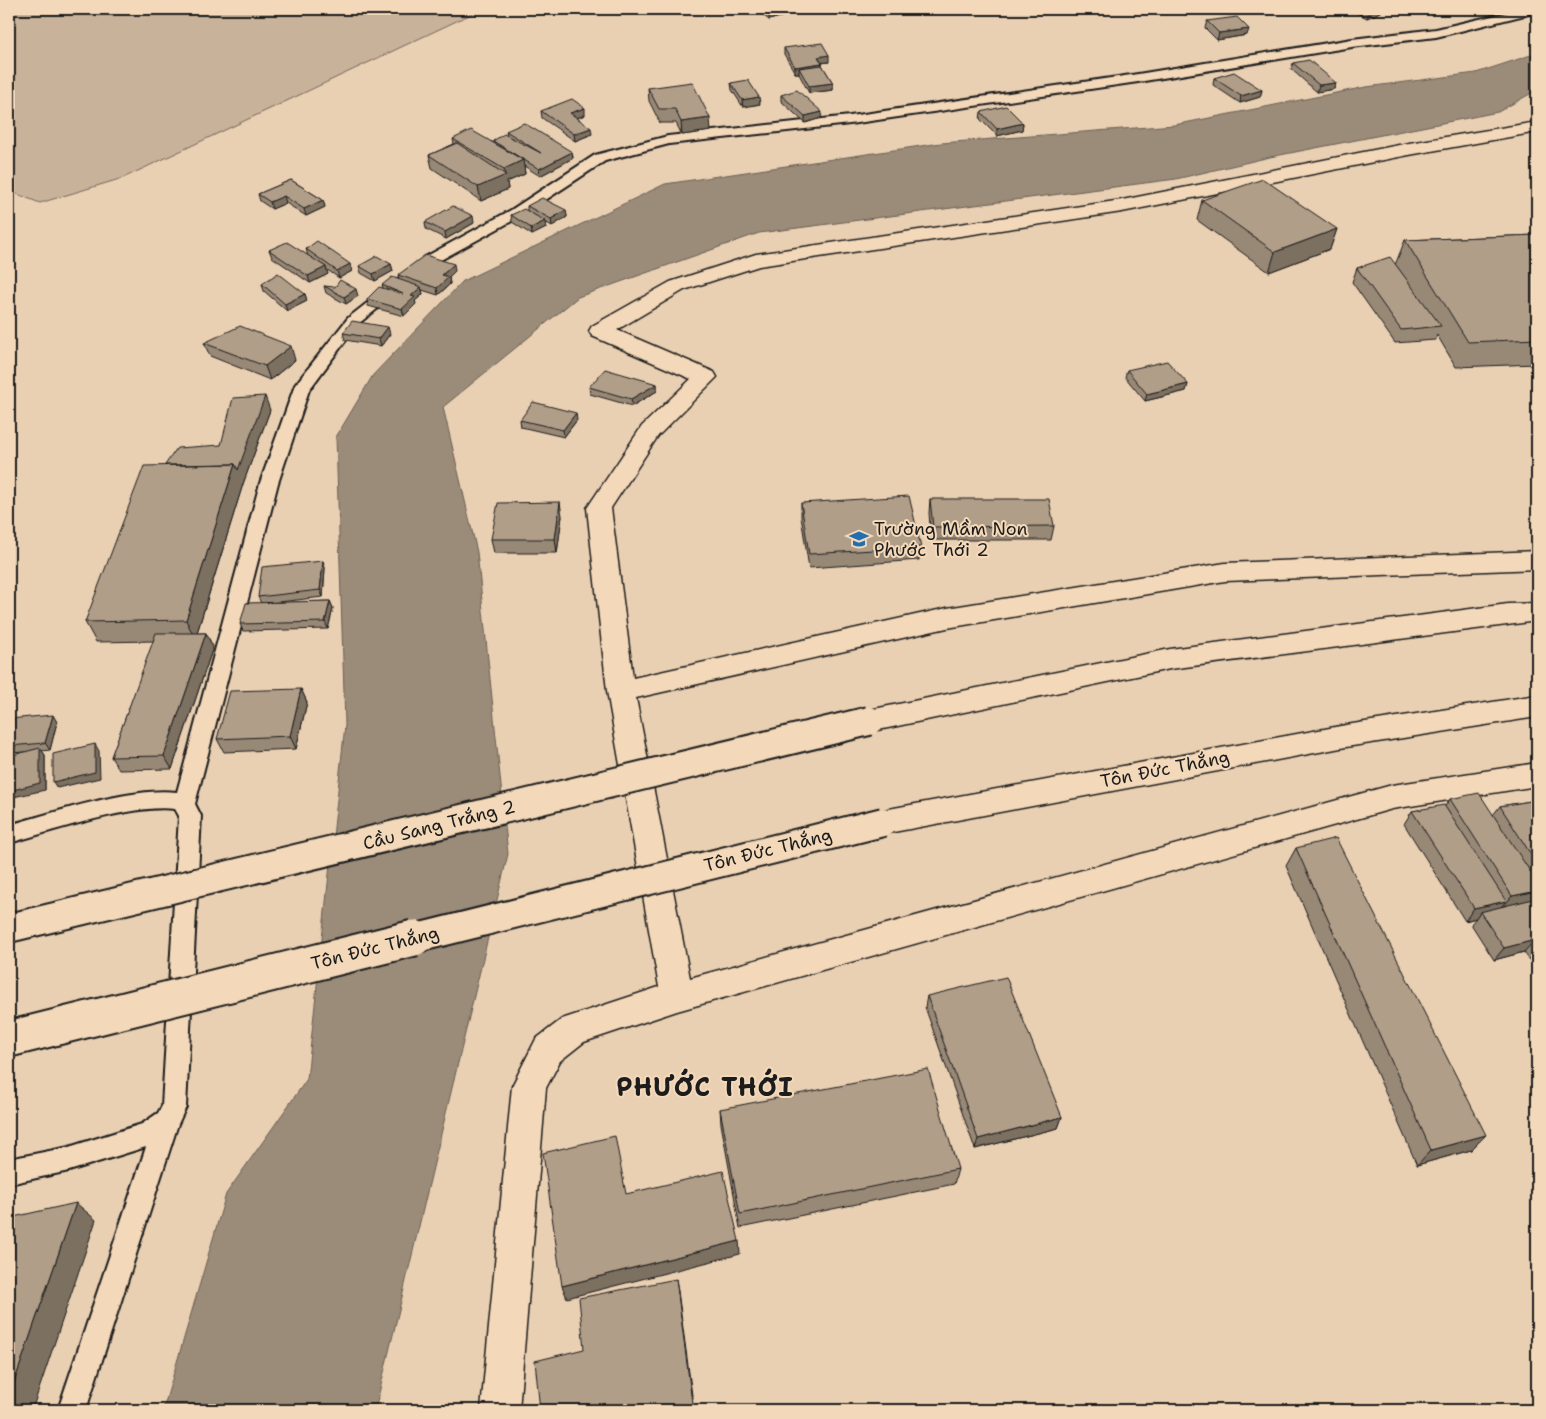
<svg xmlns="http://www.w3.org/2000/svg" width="1546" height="1419" font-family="'Shantell Sans',sans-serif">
	<rect width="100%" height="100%" fill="#ead0b3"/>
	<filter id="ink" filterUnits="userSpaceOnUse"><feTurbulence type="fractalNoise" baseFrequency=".02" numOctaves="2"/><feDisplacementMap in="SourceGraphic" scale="10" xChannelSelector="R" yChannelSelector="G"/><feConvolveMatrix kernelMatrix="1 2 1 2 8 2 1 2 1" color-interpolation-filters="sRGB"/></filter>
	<g filter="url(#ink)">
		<path fill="#c8b29a" stroke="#72675b" d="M9 9H482L123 178 40 203 9 191Z"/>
		<path fill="#9b8b79" stroke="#685f54" d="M1537 53V90L1498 112 1270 157 1176 179 759 233 578 297 443 407 477 552 508 854 375 1410H163L226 1194 307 1079 345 725 336 437 373 375 463 281 665 184 941 143 1174 125 1366 87 1476 73Z"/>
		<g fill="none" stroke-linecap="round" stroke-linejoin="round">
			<g stroke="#1c1c1c" stroke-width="4">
				<path id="service" d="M1523 9H1537V12L1436 37 1352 47 1138 82 850 124 669 144 605 161 521 216 437 262 358 324 309 390 278 483 195 804 201 816 186 1107 178 1124 86 1410H58L146 1147 69 1171 9 1184V1159L69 1147 142 1124 158 1113 162 1106 179 816 175 809C134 803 50 832 9 843V825C52 813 134 786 177 792L260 483 295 385 348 318 427 256 511 210 595 155 668 136 850 116 1138 74 1352 39 1436 29Z"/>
			</g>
			<g stroke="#1c1c1c" stroke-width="3">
				<path id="minor" d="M1537 122V132L1409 155 1122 212 759 266 684 290 617 330 714 372 717 377 658 436 611 508 633 678 947 608 1225 563 1537 551V569L1225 581 947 628 636 698 690 978 1392 785 1537 763V786L1392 809 677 1011 584 1042 560 1061 546 1088 519 1410H481L512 1086 536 1039 562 1019 659 987 607 691 587 508 642 426 691 379 592 336 589 331 592 326 670 282 756 254 1122 200 1409 143Z"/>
			</g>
			<g stroke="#1c1c1c" stroke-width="3">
				<path id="trunk" d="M1537 603V621L1170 669 869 732 859 729 855 721 859 713 869 710 1170 649 1508 604Z
					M1537 695V717L1346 747 883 834 873 831 868 822 873 813 883 810 1346 725Z"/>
			</g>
			<use href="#service" fill="#f3d8b9" fill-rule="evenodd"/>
			<use href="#minor" fill="#f3d8b9" fill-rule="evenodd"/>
			<use href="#trunk" fill="#f3d8b9" fill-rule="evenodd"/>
			<g stroke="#1c1c1c" stroke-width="32" stroke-linecap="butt">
				<path id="trunk-bridge-far1" d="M9 928 869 721
					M409 940 883 822"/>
			</g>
			<g stroke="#1c1c1c" stroke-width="39" stroke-linecap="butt">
				<path id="trunk-bridge" d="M9 1039 414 938"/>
			</g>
			<use href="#trunk-bridge-far1" stroke="#f3d8b9" stroke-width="28"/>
			<use href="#trunk-bridge" stroke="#f3d8b9" stroke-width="35"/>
		</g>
		<path fill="#988876" stroke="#1c1c1c" d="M755 9H791V14L769 20Z
			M1348 9H1382L1381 12 1367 18Z
			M1473 9H1483L1479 11Z
			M1207 21 1247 35 1217 40 1205 28Z
			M784 48 829 62 822 63V65L833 83V90L809 93 799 74V73H795L784 54Z
			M1293 63 1336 83 1334 89 1317 92 1291 69Z
			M1214 78 1262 90 1260 97 1240 103 1213 85Z
			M731 83 760 104 743 107 732 90Z
			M648 88 711 131 682 135 676 123H660L649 101Z
			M781 95 821 118 805 123 781 101Z
			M541 111 585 115 577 118 592 134 575 141 542 118Z
			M981 112 1023 123 1022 130 997 136 980 119Z
			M506 131 572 152 573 158 540 176 524 166 525 174 507 182 508 189 481 201 432 168 429 155 454 144 453 139 493 142 507 135Z
			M291 180 323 200 325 207 306 216 286 203 272 209 260 201 258 194Z
			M1202 200 1337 229 1330 249 1269 272 1197 220Z
			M527 206 566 210 567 217 552 226 545 222 546 228 532 235 512 222 511 215 527 211Z
			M425 222 474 223 446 239 426 229Z
			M1537 235V364L1456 367 1437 335 1435 340 1395 343 1352 282 1357 268 1395 265 1405 240Z
			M306 249 352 271 339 278 326 269 328 274 310 283 272 257 269 250 308 256Z
			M391 264 393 271 375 281 361 273 359 266Z
			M455 271 449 277 450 284 438 295 422 290 423 294 415 301 416 304 404 316 368 306 367 299 383 288 382 285 399 279 398 275Z
			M262 284 305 294 307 301 287 311 264 291Z
			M324 286 358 296 346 304 326 293Z
			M343 333 390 334 381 346 345 340Z
			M204 343 295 360 270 380 210 356Z
			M1127 370 1188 384 1186 391 1145 401 1125 377Z
			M657 384V391L632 406 590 394 589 387Z
			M270 410 243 484 197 633H206L213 647 172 769 119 770 111 757 154 641 96 642 85 622 165 465 221 445Z
			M520 420H577L564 437 521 427Z
			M930 499 1054 526 1051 540H931L929 513Z
			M801 503 921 547 919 560 809 568 801 517Z
			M562 516 557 553H494L491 539Z
			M323 561 325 568 323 597 270 603 330 601 333 608 328 629 243 631 240 624 261 603 258 597Z
			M301 689 307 702 296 749 224 752 217 739Z
			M9 719 57 722 50 750 42 751 45 755V790L25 752 9 753Z
			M1450 799 1493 815 1500 806 1537 800V896L1535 898H1537V972L1524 952 1494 960 1471 924 1476 918 1465 921 1404 824 1412 811 1445 806Z
			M1296 848 1471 1150 1417 1165 1286 866Z
			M927 996 1062 1117 1058 1128 975 1149 925 1007Z
			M720 1109 958 1169 954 1184 740 1228 721 1124Z"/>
		<path fill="#7c6f60" stroke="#1c1c1c" d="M788 9H791V14L769 20V14Z
			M1375 9H1382L1381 12 1367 18 1369 11Z
			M1249 29 1247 35 1217 40 1219 33Z
			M829 55V62L818 63V57Z
			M822 63V70L799 68V73H795V67Z
			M833 83V90L809 93V86Z
			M1336 83 1334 89 1317 92 1319 85Z
			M1262 90 1260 97 1240 103 1241 96Z
			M759 97 760 104 743 107 742 100Z
			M585 108V115L571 120 570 113Z
			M822 112 821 118 805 123V116Z
			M710 118 711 131 682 135 681 122Z
			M1023 123 1022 130 997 136V129Z
			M591 128 592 134 575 141 574 134Z
			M572 152 573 158 540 176 539 169Z
			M523 160 525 174 507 182 508 189 481 201 478 187 505 175 504 169Z
			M284 196 286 203 272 209 270 202Z
			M323 200 325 207 306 216 304 209Z
			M566 210 567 217 552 226 551 219Z
			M473 216 474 223 446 239 445 232Z
			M545 221 546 228 532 235 531 228Z
			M1337 229 1330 249 1269 272 1275 252Z
			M350 264 352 271 339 278 337 271Z
			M391 264 393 271 375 281 373 274Z
			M454 264 455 271 447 279 449 277 450 284 438 295 437 288 442 275Z
			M326 267 328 274 310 283 308 276Z
			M421 287 423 294 415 301 416 304 404 316 402 309 411 296Z
			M356 289 358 296 346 304 344 297Z
			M305 294 307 301 287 311 285 304Z
			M388 327 390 334 381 346 379 339Z
			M291 346 295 360 270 380 265 366Z
			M657 384V391L632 406 631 399Z
			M1188 384 1186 391 1145 401 1147 394Z
			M265 396 270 410 243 484 195 639 186 620 235 464Z
			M576 413 577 420 564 437 563 430Z
			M560 502 562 516 557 553 555 539Z
			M9 526 13 533 9 541Z
			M323 561 325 568 323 597 320 590Z
			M330 601 333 608 328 629 325 622Z
			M206 633 213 647 172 769 164 756Z
			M301 689 307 702 296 749 290 736Z
			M53 715 57 722 50 750 45 743Z
			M95 744 99 751 100 778 57 788 53 782Z
			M40 748 45 755V790L9 798V791Z
			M1537 891V896L1532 902 1502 908 1512 896Z
			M1506 901 1496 913 1480 912 1476 918 1465 921 1474 908Z
			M1535 940 1524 952 1494 960 1504 948Z
			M1062 1117 1058 1128 975 1149 978 1139Z
			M1486 1135 1471 1150 1417 1165 1431 1150Z
			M76 1203 96 1220 32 1410H9V1397Z
			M739 1241 740 1254 567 1298 562 1286Z
			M676 1279 678 1291 694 1410H693Z"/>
		<path fill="#b19e89" stroke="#1c1c1c" d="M762 9H788L769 14Z
			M1364 9H1375L1369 11Z
			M1237 17 1249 29 1219 33 1207 21Z
			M822 43 829 55 818 57 822 63 795 67 784 48Z
			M1309 60 1336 83 1319 85 1293 63Z
			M822 65 833 83 809 86 799 68Z
			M1234 72 1262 90 1241 96 1214 78Z
			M748 80 759 97 742 100 731 83Z
			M692 82 710 118 681 122 675 109H659L648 88Z
			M797 90 822 112 805 116 781 95Z
			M572 99 585 108 570 113 591 128 574 134 541 111Z
			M1006 106 1023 123 997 129 981 112Z
			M524 123 572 152 539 169 493 141 504 134 541 153 506 131Z
			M471 130 523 160 504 169 453 139Z
			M457 143 506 175 478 187 429 155Z
			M1263 179 1337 229 1275 252 1202 200Z
			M291 180 323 200 304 209 284 196 270 202 258 194Z
			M542 198 566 210 551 219 527 206Z
			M453 206 473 216 445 232 425 222Z
			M524 209 545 221 531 228 511 215Z
			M1537 235V339L1468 342 1405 240Z
			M317 241 350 264 337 271 306 249Z
			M287 242 326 267 308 276 269 250Z
			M425 255 454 264 442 275 449 277 437 288 398 275Z
			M377 256 391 264 373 274 359 266Z
			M1390 257 1441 326 1401 330 1357 268Z
			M278 273 305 294 285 304 262 284Z
			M392 277 421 287 411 296 415 297 402 309 367 299 379 287 403 294 382 285Z
			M340 280 356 289 344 297 324 286 335 287Z
			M352 321 388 327 379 339 343 333Z
			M240 326 291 346 265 366 204 343Z
			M1167 361 1188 384 1147 394 1127 370Z
			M605 369 657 384 631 399 589 387Z
			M265 396 238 470 235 464 165 465 177 448 221 445 233 398Z
			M533 402 576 413 563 430 520 420Z
			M235 464 186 620 85 622 144 466Z
			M909 496 921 547 809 554 801 503Z
			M930 499H1049L1054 526 933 527Z
			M560 502 555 539H491L498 503Z
			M323 561 320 590 258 597 262 567Z
			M330 601 325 622 240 624 246 603Z
			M156 633H206L164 756 111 757Z
			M301 689 290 736 217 739 230 691Z
			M53 715 45 743 9 746V719Z
			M95 744V772L53 782V754Z
			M40 748V783L9 791V756Z
			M1479 793 1537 882V891L1512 896 1450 799Z
			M1537 800V864L1500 806Z
			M1444 805 1506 901 1474 908 1412 811Z
			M1336 838 1486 1135 1431 1150 1296 848Z
			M1537 898V944L1535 940 1504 948 1480 912Z
			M1006 977 1062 1117 978 1139 927 996Z
			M928 1069 958 1169 740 1214 720 1109Z
			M615 1136 626 1194 723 1171 739 1241 562 1286 543 1153Z
			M76 1203 9 1397V1218Z
			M676 1279 693 1410H540L535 1361 584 1349 579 1298Z"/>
	</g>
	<defs>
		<g id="school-bare" transform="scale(1.5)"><path d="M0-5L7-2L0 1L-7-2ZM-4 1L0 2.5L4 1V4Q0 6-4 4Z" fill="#1f6fb2" stroke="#f3d8b9" stroke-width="2.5" paint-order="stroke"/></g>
	</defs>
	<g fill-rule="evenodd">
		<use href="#school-bare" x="859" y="539"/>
	</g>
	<g text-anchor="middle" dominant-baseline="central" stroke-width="4" stroke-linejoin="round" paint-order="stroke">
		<g font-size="18" fill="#1c1c1c" stroke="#f3d8b9" text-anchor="start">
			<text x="874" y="529">Trường Mầm Non<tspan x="874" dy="21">Phước Thới 2</tspan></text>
		</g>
		<g font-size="18" fill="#1c1c1c" stroke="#f3d8b9">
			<text transform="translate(1165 769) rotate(-11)">Tôn Đức Thắng</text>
			<text transform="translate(439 825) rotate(-14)">Cầu Sang Trắng 2</text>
			<text transform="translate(768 850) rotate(-14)">Tôn Đức Thắng</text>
			<text transform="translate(375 948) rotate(-14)">Tôn Đức Thắng</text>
		</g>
		<g font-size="26" font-weight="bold" letter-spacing="1" fill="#1c1c1c" stroke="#f3d8b9">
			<text x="705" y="1086">PHƯỚC THỚI</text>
		</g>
	</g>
	<rect width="1546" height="1419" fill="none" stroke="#f3d8b9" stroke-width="30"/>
	<rect x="15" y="15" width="1516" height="1389" fill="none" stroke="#1c1c1c" stroke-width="2" filter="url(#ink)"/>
</svg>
